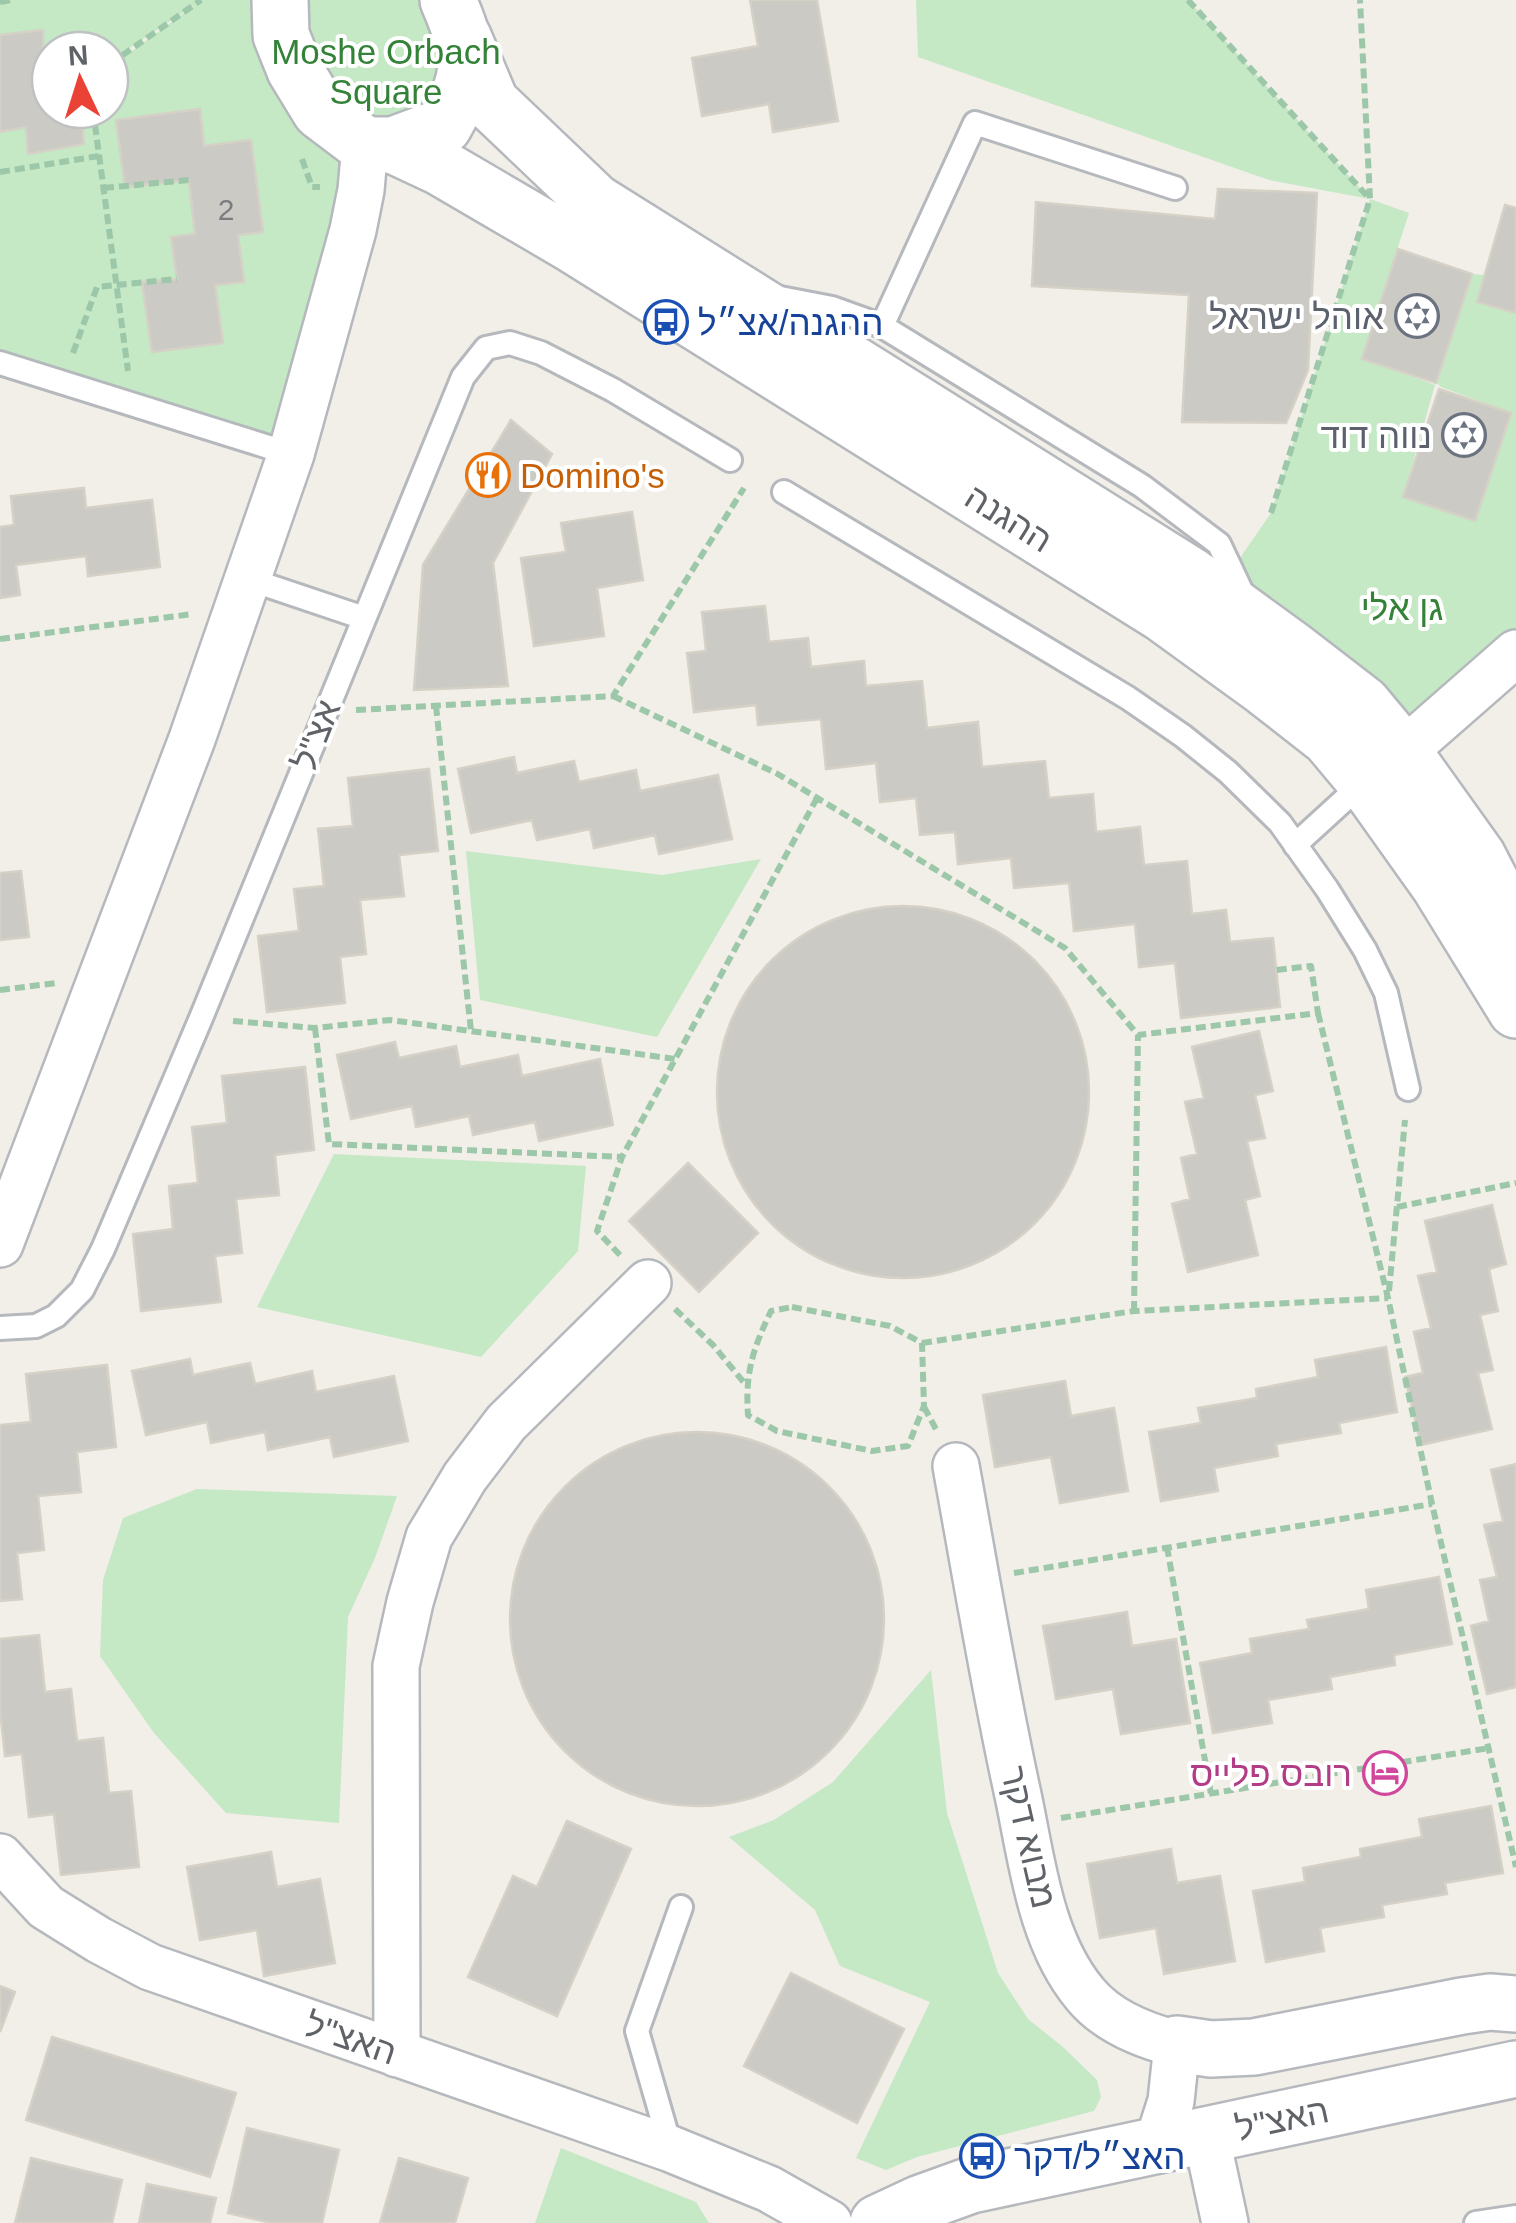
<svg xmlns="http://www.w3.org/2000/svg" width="1516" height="2223" font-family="Helvetica,Heebo,sans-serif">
	<rect width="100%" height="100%" fill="#f1efe8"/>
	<path fill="#c5e8c5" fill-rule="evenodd" d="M0 0H250L263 45 350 158 279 439 0 353V132L26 127 28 154 84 144 81 110H110V67L199 2 110 61V50H50V81H44L43 30 0 35ZM199 109 204 146 251 140 263 231 238 235 244 282 215 285 222 343 152 352 142 282 177 279 171 237 195 234 189 180 125 186 116 120Z
		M280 0H448L455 107 365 145Z
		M916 0H1188L1370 199 1409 213 1362 358 1435 385 1403 497 1475 520 1511 413 1441 387 1437 383 1472 274 1485 275 1477 302 1516 313V653L1403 752 1231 571 1271 513 1370 199 1269 180 918 57Z
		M466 851 662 875 761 859 657 1037 480 1000Z
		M334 1154 586 1166 578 1251 481 1357 257 1307Z
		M197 1489 397 1496 375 1558 348 1617 339 1823 226 1813 154 1733 100 1656 103 1580 123 1518Z
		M931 1670 947 1813 998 1973 1028 2019 1063 2047 1097 2080 1101 2097 1094 2111 917 2157 886 2170 856 2158 930 2002 840 1966 815 1910 729 1837 774 1820 833 1782Z
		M561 2148 696 2202 709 2223H535Z"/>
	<path fill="#cccac5" stroke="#d6d1c6" stroke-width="2.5" d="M750 0H817L838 121 773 132 769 104 702 116 692 58 758 46Z
		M43 30 44 81H50V110H81L84 144 28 154 26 127 0 132V35Z
		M200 109 204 146 251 140 263 232 238 235 244 282 215 285 223 343 152 352 142 282 177 279 171 237 195 234 189 180 125 187 116 120Z
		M1218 189 1317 193 1308 370 1286 423 1182 422 1189 295 1032 286 1036 202 1215 219Z
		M1505 205 1516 208V313L1477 302Z
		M1398 249 1472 274 1436 383 1362 359Z
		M1439 389 1511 413 1475 521 1403 497Z
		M511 420 552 454 493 563 508 686 414 690 423 565Z
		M84 488 86 508 152 500 160 567 88 576 86 556 16 565 20 595 0 598V527L14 525 11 496Z
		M632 512 643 580 597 588 604 636 534 646 521 558 566 552 561 523Z
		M765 606 769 642 808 638 811 667 864 661 866 686 922 681 927 728 978 722 982 767 1045 761 1049 798 1093 794 1096 832 1140 827 1144 865 1187 861 1192 914 1226 910 1230 942 1273 938 1280 1007 1181 1018 1175 963 1139 967 1135 924 1074 931 1069 883 1014 888 1011 858 958 864 955 832 920 835 916 798 880 802 876 763 826 769 821 719 758 725 756 705 694 712 687 653 706 651 702 612Z
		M514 757 517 773 574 761 579 782 636 770 640 791 718 775 732 839 659 854 655 835 594 848 590 829 537 840 532 820 471 833 458 769Z
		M429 769 438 851 399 855 404 896 360 900 366 954 340 957 345 1003 267 1012 258 936 299 931 294 889 324 886 318 829 353 826 348 778Z
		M21 871 29 937 0 940V873Z
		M717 1092a186 186 0 1 1 372 0a186 186 0 1 1-372 0Z
		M1259 1031 1273 1091 1255 1095 1265 1138 1247 1141 1260 1196 1245 1200 1258 1255 1188 1272 1172 1204 1190 1199 1181 1158 1197 1154 1185 1102 1204 1098 1192 1047Z
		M395 1042 399 1058 456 1046 460 1067 518 1055 522 1076 600 1059 613 1125 539 1141 535 1122 473 1135 469 1116 416 1127 412 1106 351 1119 337 1055Z
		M305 1067 314 1150 275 1155 279 1195 236 1199 242 1253 215 1256 221 1302 141 1311 133 1234 173 1229 169 1186 198 1183 192 1127 227 1123 222 1076Z
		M688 1163 758 1233 699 1292 629 1221Z
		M1492 1205 1506 1264 1489 1269 1498 1311 1480 1315 1493 1370 1478 1373 1492 1429 1421 1445 1405 1377 1423 1373 1414 1332 1431 1328 1418 1276 1437 1272 1425 1221Z
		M1386 1347 1397 1412 1339 1423 1341 1433 1276 1444 1278 1456 1214 1468 1218 1491 1161 1501 1149 1432 1201 1423 1198 1408 1257 1398 1256 1389 1318 1377 1315 1360Z
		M190 1359 193 1375 250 1363 255 1384 312 1371 316 1392 394 1376 408 1441 334 1457 330 1437 268 1450 265 1432 211 1443 207 1422 146 1435 132 1371Z
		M107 1365 116 1447 77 1452 81 1492 38 1496 44 1550 17 1553 22 1599 0 1601V1425L31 1422 26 1374Z
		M1065 1381 1071 1416 1114 1408 1128 1491 1060 1503 1051 1457 995 1467 983 1395Z
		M510 1619a187 187 0 1 1 374 0a187 187 0 1 1-374 0Z
		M1516 1464V1687L1487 1694 1471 1626 1489 1621 1480 1580 1497 1577 1484 1525 1503 1521 1491 1470Z
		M1439 1577 1452 1644 1394 1655 1395 1665 1330 1677 1332 1689 1268 1700 1272 1723 1213 1733 1200 1663 1252 1653 1250 1639 1309 1629 1307 1620 1369 1609 1366 1590Z
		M1127 1612 1132 1646 1176 1639 1190 1723 1121 1734 1113 1689 1056 1699 1043 1626Z
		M39 1635 45 1692 71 1689 77 1741 103 1738 109 1793 131 1791 139 1867 61 1875 54 1814 29 1817 22 1754 5 1756 0 1710V1639Z
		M1491 1806 1503 1873 1445 1883 1447 1894 1382 1905 1384 1917 1320 1928 1324 1951 1266 1962 1253 1891 1305 1882 1303 1868 1361 1857 1360 1849 1422 1837 1419 1819Z
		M567 1821 631 1849 557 2016 468 1977 513 1876 537 1887Z
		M1171 1849 1177 1883 1220 1876 1235 1961 1164 1974 1156 1928 1100 1938 1087 1864Z
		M271 1852 277 1887 320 1879 335 1963 264 1976 257 1930 200 1940 187 1867Z
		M791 1973 904 2029 857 2123 744 2066Z
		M0 1986 15 1992 0 2032Z
		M52 2037 236 2093 210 2177 26 2120Z
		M247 2128 339 2150 322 2223H271L228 2213Z
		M31 2158 122 2180 112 2223H15Z
		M399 2158 468 2178 455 2223H380Z
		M147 2184 216 2198 210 2223H139Z"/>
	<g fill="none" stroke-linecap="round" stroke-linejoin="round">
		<g stroke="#b5b8bc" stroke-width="28">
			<path id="service" d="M780 298 832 308 882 326 1142 486 1219 544 1245 599
				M882 326 975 123 1175 188
				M0 363 291 454
				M784 492 1128 698 1183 736 1228 772 1280 823 1327 889 1365 950 1386 993 1408 1089
				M248 579 364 618
				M1295 845 1365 781
				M0 1328 36 1326 56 1316 82 1290 103 1249 201 1018 463 377 486 348 510 343 541 353 613 390 730 460
				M671 2149 637 2031 681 1907
				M1476 2223 1516 2217"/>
		</g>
		<g stroke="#b5b8bc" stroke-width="50">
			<path id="minor" d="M1377 772 1403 752 1516 653
				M0 1244 192 739 291 454 353 230 361 190 365 145
				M956 1466C976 1576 994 1686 1018 1795 1032 1861 1040 1940 1085 1994 1107 2021 1145 2036 1177 2044L1171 2101 1157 2145
				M0 1857 46 1907 99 1940 150 1967 671 2149 769 2189 829 2223
				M397 2054 396 1666 410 1602 429 1537 465 1477 506 1423 648 1283
				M1206 2135 1225 2223"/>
		</g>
		<g stroke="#b5b8bc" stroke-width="60">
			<path id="tertiary" d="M280 0 281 35 295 70 320 111 365 145H393L444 126C474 73 471 54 448 0
				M463 37 491 103 595 202 1190 575 1293 650 1363 704 1403 752 1478 857 1516 931
				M393 145 440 167 570 243 1163 614 1265 688 1329 738 1365 781 1439 885 1516 1010
				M1177 2044 1211 2049 1254 2047 1462 2006 1490 2002 1516 2004
				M878 2223 921 2203 971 2185 1516 2069"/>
		</g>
		<path stroke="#9cc7a9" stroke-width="6" stroke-dasharray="10 5" stroke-linecap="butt" d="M1188 0 1369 198
			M0 2 11 0
			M110 64 201 0
			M93 110 128 371
			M302 159 312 187H320
			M0 172 99 156
			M104 188 189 180
			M73 353 97 287 177 279
			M1271 513 1370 199 1360 0
			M0 639 193 614
			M613 696 776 773 1065 948 1138 1035 1318 1013 1311 966 1276 970
			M436 706 471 1031
			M356 710 613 696 744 488
			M0 990 56 983
			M1318 1013 1388 1298 1432 1504 1516 1867
			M233 1021 315 1028 390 1020 675 1059
			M315 1028 329 1144 622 1157
			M1397 1207 1516 1183
			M620 1255 597 1231 622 1157 817 798
			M1389 1291 1405 1120
			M792 1307 890 1326 922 1343 924 1406 908 1446 872 1451 777 1431 748 1415C745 1372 753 1349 771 1311Z
			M675 1309 713 1345 746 1385
			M1134 1311 1138 1035
			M922 1343 1134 1311 1388 1298
			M924 1407 937 1431
			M1167 1547 1211 1794
			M1014 1573 1432 1504
			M1061 1818 1489 1748"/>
		<use href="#service" stroke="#fff" stroke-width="22"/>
		<use href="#minor" stroke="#fff" stroke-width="45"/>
		<use href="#tertiary" stroke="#fff" stroke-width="55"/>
	</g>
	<defs>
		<g id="synagogue-ring" transform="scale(2.25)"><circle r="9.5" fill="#fff" stroke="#6b7280" stroke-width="1.5"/><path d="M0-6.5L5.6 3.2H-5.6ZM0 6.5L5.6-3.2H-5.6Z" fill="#6b7280"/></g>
		<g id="bus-ring" transform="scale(2.25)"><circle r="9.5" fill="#fff" stroke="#1a4fb4" stroke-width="1.5"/><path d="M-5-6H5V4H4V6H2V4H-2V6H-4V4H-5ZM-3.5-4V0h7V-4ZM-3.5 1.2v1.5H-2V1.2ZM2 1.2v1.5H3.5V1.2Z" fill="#1a4fb4"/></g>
		<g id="restaurant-ring" transform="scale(2.25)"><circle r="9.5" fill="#fff" stroke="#e8710a" stroke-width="1.5"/><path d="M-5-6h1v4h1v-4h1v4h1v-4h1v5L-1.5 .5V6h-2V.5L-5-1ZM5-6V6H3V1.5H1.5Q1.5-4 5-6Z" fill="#e8710a"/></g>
		<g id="hotel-ring" transform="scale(2.25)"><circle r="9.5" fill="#fff" stroke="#d1479c" stroke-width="1.5"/><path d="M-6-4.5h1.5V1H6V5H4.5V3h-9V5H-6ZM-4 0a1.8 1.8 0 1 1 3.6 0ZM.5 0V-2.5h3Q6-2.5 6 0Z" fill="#d1479c"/></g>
	</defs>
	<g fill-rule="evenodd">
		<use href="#synagogue-ring" x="1417" y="316"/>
		<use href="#bus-ring" x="666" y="322"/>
		<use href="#synagogue-ring" x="1464" y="435"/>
		<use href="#restaurant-ring" x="488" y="475"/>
		<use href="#hotel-ring" x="1385" y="1773"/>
		<use href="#bus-ring" x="982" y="2156"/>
	</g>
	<g text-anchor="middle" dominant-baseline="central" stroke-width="8" stroke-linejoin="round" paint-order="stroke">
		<g font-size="30" fill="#7a7d7f">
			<text x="226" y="209">2</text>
		</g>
		<g font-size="35" fill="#348238" stroke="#fff">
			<text x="386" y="51">Moshe Orbach<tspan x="386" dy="40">Square</tspan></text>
			<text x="1402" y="607">גן אלי</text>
		</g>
		<g font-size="35" fill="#5b616d" stroke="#fff" text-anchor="end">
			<text x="1384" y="316">אוהל ישראל</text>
			<text x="1432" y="435">נווה דוד</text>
		</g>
		<g font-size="35" fill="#164399" stroke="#fff" text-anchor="start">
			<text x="698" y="322">ההגנה/אצ״ל</text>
			<text x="1014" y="2156">האצ״ל/דקר</text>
		</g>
		<g font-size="35" fill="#c56008" stroke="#fff" text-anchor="start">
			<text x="520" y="475">Domino's</text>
		</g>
		<g font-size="35" fill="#5f6368" stroke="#fff">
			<text transform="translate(1009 518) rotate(32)">ההגנה</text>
			<text transform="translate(316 735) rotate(-68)">אצ"ל</text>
			<text transform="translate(1029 1837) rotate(77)">מבוא דקר</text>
			<text transform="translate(351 2038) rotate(19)">האצ"ל</text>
			<text transform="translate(1282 2119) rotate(-12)">האצ"ל</text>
		</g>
		<g font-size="35" fill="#b23c85" stroke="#fff" text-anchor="end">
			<text x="1352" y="1773">רובס פלייס</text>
		</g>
	</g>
	<g transform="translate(80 80) rotate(356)"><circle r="48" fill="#ffffff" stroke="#bfc1c3" stroke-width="2.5"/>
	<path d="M0-8L18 38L0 25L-18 38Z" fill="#ea4335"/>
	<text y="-15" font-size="28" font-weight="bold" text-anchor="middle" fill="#5f6368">N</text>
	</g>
</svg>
